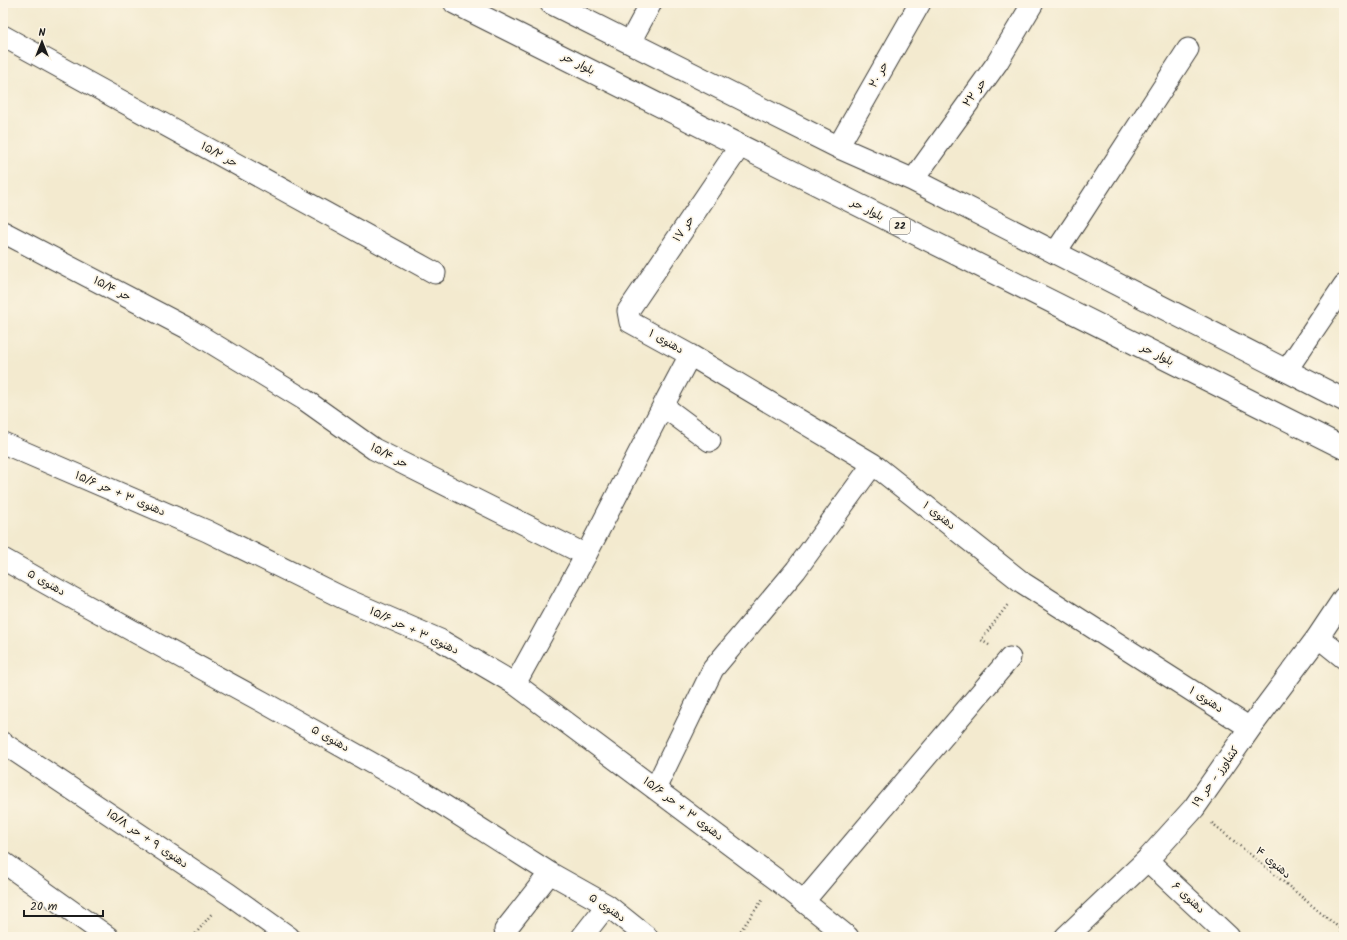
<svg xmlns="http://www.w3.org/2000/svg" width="1347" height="940" font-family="Kalam,'Playpen Sans Arabic',sans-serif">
	<rect width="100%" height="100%" fill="#fcf5e5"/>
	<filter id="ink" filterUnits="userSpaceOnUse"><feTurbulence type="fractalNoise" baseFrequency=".025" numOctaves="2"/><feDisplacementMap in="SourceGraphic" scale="8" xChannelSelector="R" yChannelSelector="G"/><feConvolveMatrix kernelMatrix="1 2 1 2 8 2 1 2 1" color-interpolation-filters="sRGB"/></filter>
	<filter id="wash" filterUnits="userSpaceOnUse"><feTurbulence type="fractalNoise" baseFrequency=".012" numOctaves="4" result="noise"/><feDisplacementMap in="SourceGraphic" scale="16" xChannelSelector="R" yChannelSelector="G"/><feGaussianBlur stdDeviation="0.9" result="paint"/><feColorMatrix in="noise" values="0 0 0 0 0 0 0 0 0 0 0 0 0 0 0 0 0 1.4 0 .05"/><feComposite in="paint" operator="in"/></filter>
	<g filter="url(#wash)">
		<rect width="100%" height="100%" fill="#f3eacf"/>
	</g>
	<g filter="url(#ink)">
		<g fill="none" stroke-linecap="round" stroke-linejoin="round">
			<g stroke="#3c3b37" stroke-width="23">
				<path id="street" d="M3 36 435 273
					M630 42 651 3
					M740 146 628 311 630 322 690 355 873 464 1023 583 1250 728
					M838 147 920 3
					M913 180 997 63 1033 3
					M3 232 187 328 305 400 374 449 586 555 663 406 690 355
					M1055 253 1077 220 1188 49
					M1286 371 1344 285
					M663 406 710 441
					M3 443 207 531 343 598 440 640 515 684 777 880 848 937
					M3 559 58 590 263 702 423 792 550 873 607 905 647 937
					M1318 637 1344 658
					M515 684 586 555
					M3 743 229 894 289 937
					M655 789 713 669 796 570 873 464
					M1147 860 1229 937
					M3 862 108 937
					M804 901 1010 658
					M505 930 550 873
					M582 937 607 905"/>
			</g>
			<g stroke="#3c3b37" stroke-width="24">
				<path id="secondary" d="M1066 937 1147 860 1194 808 1250 728 1318 637 1344 598"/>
			</g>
			<g stroke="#3c3b37" stroke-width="24">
				<path id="primary" d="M455 3 1344 448
					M551 3 838 147 913 180 1344 400"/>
			</g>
			<path stroke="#3c3b37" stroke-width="2.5" stroke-dasharray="1 3" stroke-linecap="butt" d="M989 645 981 640 1009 603
				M1212 823 1343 931
				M193 937 213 912
				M736 937 763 899
				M1337 937 1344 930"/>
			<use href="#street" stroke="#fff" stroke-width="21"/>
			<use href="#secondary" stroke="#fff" stroke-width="22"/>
			<use href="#primary" stroke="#fff" stroke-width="22"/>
		</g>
	</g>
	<g text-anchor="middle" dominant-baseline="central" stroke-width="3.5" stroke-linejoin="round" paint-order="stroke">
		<rect fill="#fcf5e5" stroke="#5f5d58" stroke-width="1" x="890" y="218" width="20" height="16" rx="3"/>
		<g font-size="10" font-weight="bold" fill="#1c1c1c">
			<text x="900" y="226">22</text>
		</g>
		<g font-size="11" fill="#1c1c1c" stroke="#fcf5e5">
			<text transform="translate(578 64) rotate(27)">بلوار حر</text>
			<text transform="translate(879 75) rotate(-61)">حر ۲۰</text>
			<text transform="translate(975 93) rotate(-54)">حر ۲۲</text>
			<text transform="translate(219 155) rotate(29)">حر ۱۵/۲</text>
			<text transform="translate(867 210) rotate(27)">بلوار حر</text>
			<text transform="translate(684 229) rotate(-56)">حر ۱۷</text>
			<text transform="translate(112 289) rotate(27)">حر ۱۵/۴</text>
			<text transform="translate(666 342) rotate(29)">دهنوی ۱</text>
			<text transform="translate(1157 355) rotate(27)">بلوار حر</text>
			<text transform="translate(389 456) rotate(28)">حر ۱۵/۴</text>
			<text transform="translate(120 494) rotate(23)">دهنوی ۳ + حر ۱۵/۶</text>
			<text transform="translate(939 516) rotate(38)">دهنوی ۱</text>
			<text transform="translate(46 583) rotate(29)">دهنوی ۵</text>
			<text transform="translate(414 631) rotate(25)">دهنوی ۳ + حر ۱۵/۶</text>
			<text transform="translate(1206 700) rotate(33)">دهنوی ۱</text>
			<text transform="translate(330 739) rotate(29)">دهنوی ۵</text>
			<text transform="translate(1216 777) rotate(-54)">کشاورز - حر ۱۹</text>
			<text transform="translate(683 809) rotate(37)">دهنوی ۳ + حر ۱۵/۶</text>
			<text transform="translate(147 839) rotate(34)">دهنوی ۹ + حر ۱۵/۸</text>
			<text transform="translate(1273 863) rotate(40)">دهنوی ۴</text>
			<text transform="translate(1188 898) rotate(43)">دهنوی ۶</text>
			<text transform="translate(607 908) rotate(34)">دهنوی ۵</text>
		</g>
	</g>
	<rect width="1347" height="940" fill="none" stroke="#fcf5e5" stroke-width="16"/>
	<g transform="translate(42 42)" stroke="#fcf5e5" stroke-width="3" paint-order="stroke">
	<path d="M0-3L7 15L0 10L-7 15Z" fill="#1c1c1c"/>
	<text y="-6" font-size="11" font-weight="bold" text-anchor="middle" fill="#1c1c1c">N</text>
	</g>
	<path d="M24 910v6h79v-6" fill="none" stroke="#1c1c1c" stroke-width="2"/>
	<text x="30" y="910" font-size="12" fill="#1c1c1c" stroke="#fcf5e5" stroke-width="3" paint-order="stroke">20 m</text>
</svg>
